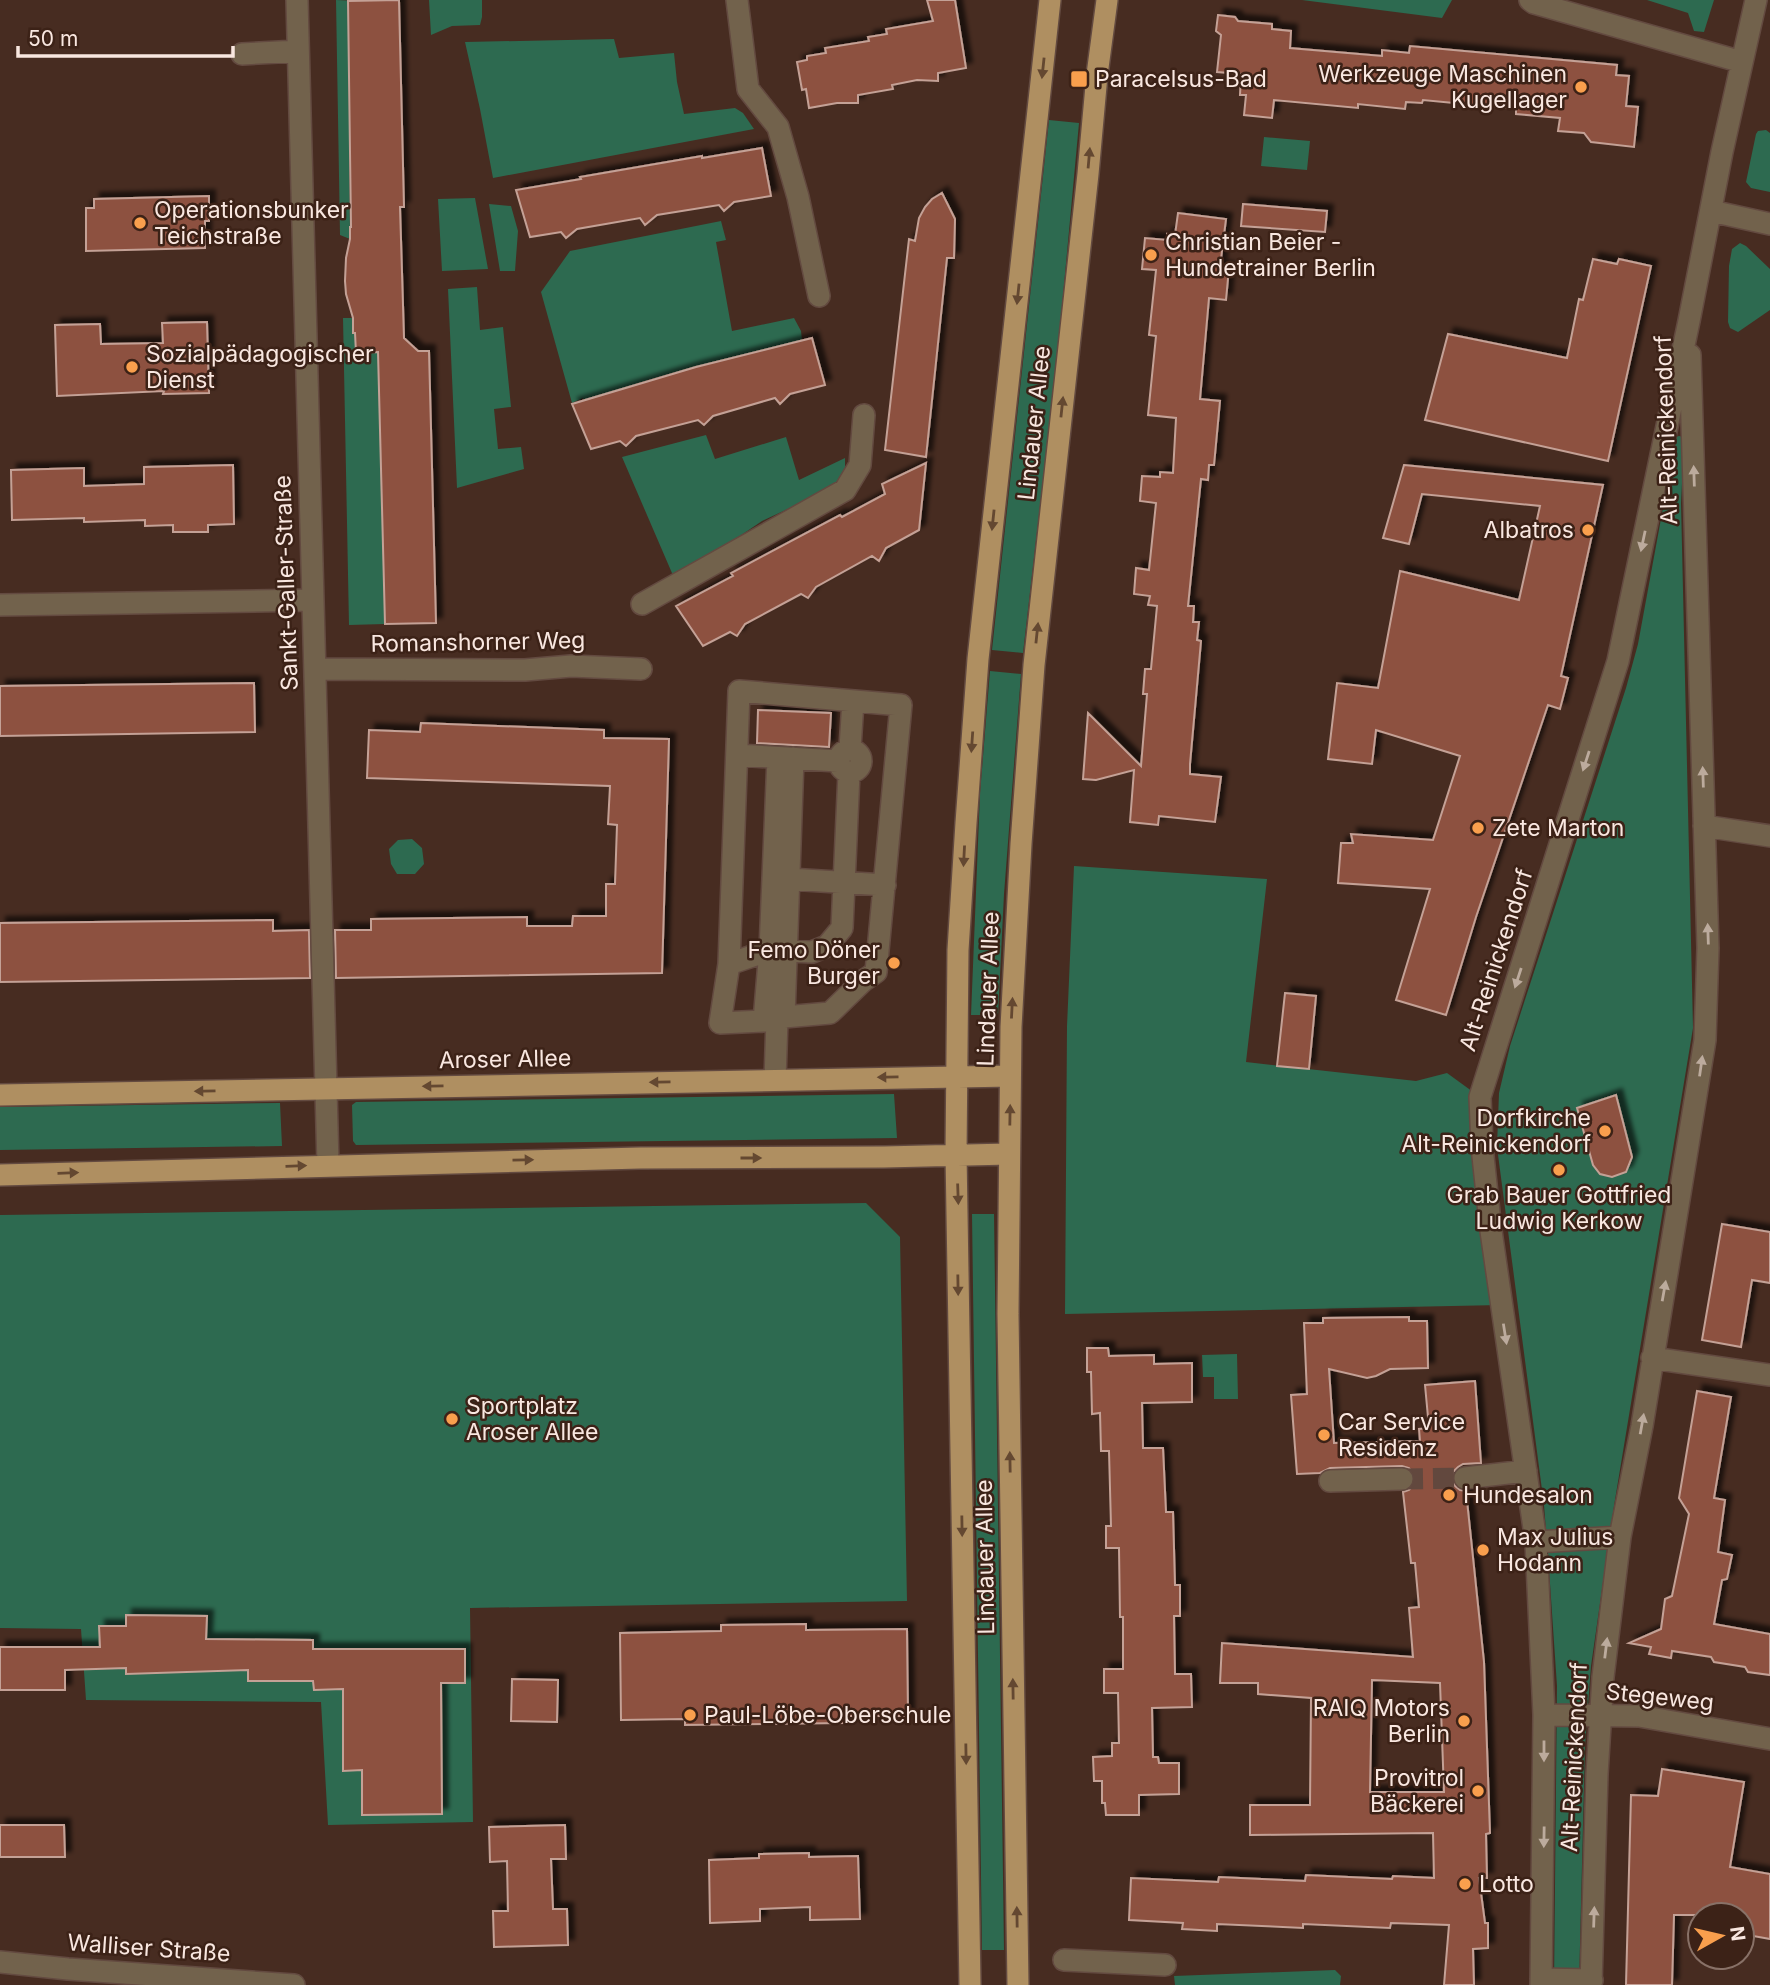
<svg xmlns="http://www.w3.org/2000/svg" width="1770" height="1985" font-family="Inter,sans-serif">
	<defs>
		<filter id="shadow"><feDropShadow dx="6" dy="-6" stdDeviation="2" flood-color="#0009"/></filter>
	</defs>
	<rect width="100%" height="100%" fill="#472c21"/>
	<path fill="#2d6a50" d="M336 0 359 1 348 2 350 239 340 235Z
		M429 0H482V17L480 25 452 26 431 35Z
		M1302 0H1452L1442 18Z
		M1647 0H1714L1704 32 1694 31 1688 13Z
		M614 39 619 58 674 53 677 82 684 114 735 108 743 113 754 129 493 178 480 109 465 42Z
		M1049 120 1079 123 1058 350 1023 653 992 650Z
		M1766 130 1770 133V192L1751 188 1746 182 1756 134 1758 131Z
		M1264 137 1310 141 1307 170 1261 166Z
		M475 198 488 269 442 271 438 199Z
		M489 204 511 206 518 231 515 271H500Z
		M721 221 726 240 716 242 732 331 794 318 801 331 802 340 713 362 677 375 676 372 635 384V386L584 400 583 398 572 403 541 292 570 251Z
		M1740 243 1746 246 1770 269V310L1738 332 1730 328 1728 322 1729 266 1732 249Z
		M477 287 480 330 503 327 511 407 494 409 498 449 521 447 524 469 457 488 448 289Z
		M343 318H353L356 353 378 352 385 624 349 625Z
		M706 435 715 459 786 437 799 480 845 458V471L837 483 820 494 762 521 675 580 622 457Z
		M1679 436 1683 437 1684 443 1681 503 1693 1028 1614 1506 1591 1666 1585 1745 1579 1985H1554L1557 1686 1549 1569 1544 1505 1497 1147 1499 1093 1510 1046 1626 688 1638 644 1676 437Z
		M990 671 1021 674 1004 894 998 1015H971L980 793Z
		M412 839 422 848 424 864 415 874H397L391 864 389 849 398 840Z
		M1074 866 1267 879 1246 1062 1416 1081 1447 1073 1480 1097 1501 1305 1065 1314 1067 1026Z
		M894 1094 897 1138 356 1145 353 1141 352 1105 356 1102Z
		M280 1103 282 1146 0 1150V1107Z
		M866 1203 900 1237 907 1601 470 1608 473 1822 328 1825 321 1702 86 1700 81 1629 0 1628V1215Z
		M972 1214H994L1004 1950H982Z
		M1237 1354 1238 1399H1214V1377H1203L1202 1355Z
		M1335 1970 1341 1976 1340 1985H1175L1174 1976Z"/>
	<path fill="#8d5140" stroke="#c4a196" stroke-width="2" fill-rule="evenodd" filter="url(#shadow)" d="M399 0 404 207H400L404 338 418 351H429L436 623 385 624 378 352 356 353 355 333H353V318L346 294 345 281 346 258 350 239V227H351L348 1Z
		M927 0H955L966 68 938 73V81L917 80 892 85 893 89 858 95V103H837L809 108 806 89 802 90 797 62 807 60V56L826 53 825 48 869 41 868 37 887 34 886 29 933 21Z
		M1218 15 1235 17 1238 21 1272 24V29L1291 31 1290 48 1382 56V50L1409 53 1410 46 1617 65 1616 75 1629 76 1626 106 1638 107 1634 147 1591 142 1584 133 1558 131 1560 118 1516 114V109L1423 100 1422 103 1406 102 1405 109 1358 104V108L1274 100 1272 118 1244 115 1246 95H1240L1241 74 1217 72 1221 35 1216 31Z
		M762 148 771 196 734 202 724 211 719 205 657 215 645 225 640 218 577 229 566 238 561 232 530 237 516 190 581 179 580 177 702 156V158Z
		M942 193 955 219 954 258H947L926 457 885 450 909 239 915 241 919 218 925 207 932 199Z
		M209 196V221H205V248L86 251V208H94V199Z
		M1243 204 1327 211 1325 232 1241 226Z
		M1178 213 1226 219 1220 267 1229 268 1226 300 1209 298 1200 399 1220 401 1214 465H1209L1208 480 1201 479 1188 606H1194L1193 622H1199L1197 640 1201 641 1190 764V774L1221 777 1215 822 1159 816 1158 825 1130 822 1134 770 1096 780 1083 779 1088 713 1141 766 1147 694H1143L1145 669H1151L1157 606 1148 605 1150 596 1134 594 1136 568 1149 570 1156 503 1140 501 1142 476 1160 477V472L1173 473 1176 418 1148 415 1156 336 1149 335 1156 270 1142 269 1145 238 1167 240V234L1175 235Z
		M1593 259 1617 264 1619 259 1651 266 1608 461 1425 420 1448 334 1567 358 1579 299 1583 300Z
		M207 322 209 393 163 394 164 391 57 396 55 325 100 324 101 344 163 343 162 323Z
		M812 338 825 385 790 394 780 404 775 398 713 416 704 425 698 420 636 436 626 446 620 441 591 449 572 404 696 367Z
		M926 463 919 530 886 548 879 561 872 556 816 587 808 598 801 594 745 624 737 636 730 632 703 646 676 606 733 576 731 573 840 515 842 517 885 494 882 484Z
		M233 465 234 524 208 525V532H173V525L145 526V520L84 522V518L12 520 11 470 84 468V486L144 484V467Z
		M1404 465 1603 485 1561 676 1568 678 1560 709 1548 705 1476 917 1446 1015 1396 1000 1430 889 1338 883 1341 843H1353L1351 834 1433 840 1460 756 1376 730 1372 764 1328 759 1337 683 1378 688 1400 571 1519 600 1540 506 1422 494 1409 544 1383 538Z
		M254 683 255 732 0 736V686Z
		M758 710 831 713 829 747 757 743Z
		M421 723 604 730V738L669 739 662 973 336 978 335 930H371V919L527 917V926H572L573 916H606V884H615L617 825 608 824 610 786 367 778 369 730 420 732Z
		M273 920V931L309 930 310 978 0 982V923Z
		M1285 993 1316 996 1309 1069 1277 1066Z
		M1616 1095 1632 1157 1626 1172 1612 1177 1600 1174 1593 1165 1577 1108Z
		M1722 1224 1770 1232V1283L1752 1280 1741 1347 1702 1340Z
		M1409 1317V1321H1427L1428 1368 1390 1369 1376 1376 1367 1378 1329 1369 1334 1443 1420 1441 1419 1429 1429 1428 1425 1385 1475 1381 1481 1463 1463 1464 1458 1467 1453 1472 1452 1479 1455 1486 1460 1490 1466 1491 1484 1662 1490 1833 1486 1834 1487 1878H1479L1485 1923H1488V1948L1473 1949 1474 1985H1444L1449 1925 1391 1923 1390 1928 1303 1924V1928L1217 1924V1931L1182 1929 1183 1923 1129 1920 1131 1878 1218 1882 1219 1877 1305 1881 1306 1875 1392 1879 1393 1876 1434 1878 1433 1833 1250 1835V1805H1310L1311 1698 1258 1694V1683H1220L1222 1643 1413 1657 1409 1608 1419 1607 1415 1563H1411L1403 1492 1409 1490 1414 1485 1415 1478 1413 1473 1409 1468 1402 1466 1330 1468 1320 1473 1297 1474 1291 1395 1307 1394 1304 1323H1323V1318ZM1372 1680 1440 1683 1444 1792H1370Z
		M1087 1348H1108L1109 1356 1154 1355V1364L1192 1363V1402L1142 1403 1143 1448H1163L1166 1512H1173L1175 1585H1180V1616H1174L1175 1674H1191L1192 1707 1152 1708 1153 1757H1158L1159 1763H1179V1794L1139 1795V1815H1106L1105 1803H1102V1781H1094L1093 1757 1112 1756V1743H1119L1118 1693H1104V1669H1123V1617H1120L1119 1548H1106V1526H1111L1109 1451H1101L1100 1413 1092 1414 1091 1372H1087Z
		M1697 1391 1731 1397 1714 1498 1725 1500 1718 1552 1732 1555 1727 1579 1722 1580 1714 1624 1770 1634V1675L1748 1672 1745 1667 1714 1662 1711 1657 1672 1651 1671 1658 1649 1654 1651 1647 1629 1643 1661 1629 1665 1599 1672 1596 1689 1514 1679 1498Z
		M126 1615 207 1616 206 1639 313 1640V1649H465V1683H441L442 1814 362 1815V1770L343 1771V1689L314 1690 313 1681H248V1670L126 1674V1668L65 1670V1690H0V1647H100L99 1626H126Z
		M806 1624V1630L907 1629 908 1716H844V1723L685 1725V1719L621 1720 620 1633 721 1631V1625Z
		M512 1679 558 1680 557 1722 511 1721Z
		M1662 1769 1744 1782 1730 1867 1770 1874V1939L1742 1934V1915H1674L1672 1985H1626L1631 1795 1658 1796Z
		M0 1825H64L65 1857H0Z
		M565 1825 566 1859H551L553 1909H567L568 1945 494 1947 493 1911H508L507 1861 490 1862 489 1827Z
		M809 1853V1857L858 1856 860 1919 810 1920V1907L760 1909V1921L710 1923 709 1860 759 1858V1854Z"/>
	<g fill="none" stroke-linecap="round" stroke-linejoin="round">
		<path stroke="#62483e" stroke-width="21" stroke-dasharray="21 10" stroke-linecap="butt" d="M1402 1479 1465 1478"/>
		<g stroke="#634a40" stroke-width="24">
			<path id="minor" d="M297 0 328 1165
				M737 0 748 89 778 127 798 197 819 296
				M1530 0 1534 3 1742 62
				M242 54 298 51
				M1711 211 1770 224
				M642 604 845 490 860 465 864 415
				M0 605 312 600
				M315 669 525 670 571 666 641 669
				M850 748 853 701
				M839 761a11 11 0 1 1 22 0a11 11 0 1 1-22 0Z
				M737 755 838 761
				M778 758 770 950 764 1021 778 1018
				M1704 826 1770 836
				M789 879 885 885
				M729 964 770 950 812 952 827 946 842 928 849 773
				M764 1021 720 1023 729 964 739 691 901 705 876 972 863 981 830 1013 784 1017 793 758
				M775 1080 777 1019
				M1652 1358 1770 1375
				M1465 1478 1526 1471
				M1330 1481 1402 1479
				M1536 1542 1620 1537
				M1544 1715 1639 1716 1770 1739
				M1064 1960 1165 1965
				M0 1962 68 1969 294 1985
				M1541 1979 1592 1980
				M1541 1985 1544 1715 1536 1542 1491 1231 1482 1147 1480 1097 1618 661 1689 321 1722 152 1756 0
				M1591 1985 1597 1774 1603 1677 1620 1537 1642 1426 1705 1040 1708 948 1690 355"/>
		</g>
		<g stroke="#634a40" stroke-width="24">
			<path id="major" d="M0 1095 1010 1076
				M0 1175 640 1158 884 1157 1009 1154
				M970 1985 956 1154 958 950 966 823 978 659 1050 0
				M1018 1985 1008 1314 1011 1027 1021 844 1034 665 1088 174 1097 75 1107 0"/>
		</g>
		<use href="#minor" stroke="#72624c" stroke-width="21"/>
		<use href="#major" stroke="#af8f61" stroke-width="21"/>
	</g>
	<defs><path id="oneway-solid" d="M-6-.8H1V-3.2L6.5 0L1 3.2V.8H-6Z" transform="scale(1.75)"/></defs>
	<g fill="#644831">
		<use href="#oneway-solid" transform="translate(1043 68) rotate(96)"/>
		<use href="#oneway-solid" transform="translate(1089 158) rotate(-85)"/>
		<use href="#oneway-solid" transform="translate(1018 294) rotate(96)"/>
		<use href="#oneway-solid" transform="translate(1062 407) rotate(-84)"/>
		<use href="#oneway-solid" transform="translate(993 520) rotate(96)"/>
		<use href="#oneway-solid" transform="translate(1037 633) rotate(-84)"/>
		<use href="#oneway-solid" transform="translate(972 742) rotate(94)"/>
		<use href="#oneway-solid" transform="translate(964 856) rotate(93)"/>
		<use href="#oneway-solid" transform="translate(1012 1008) rotate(-87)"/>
		<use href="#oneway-solid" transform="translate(888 1077) rotate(179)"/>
		<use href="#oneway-solid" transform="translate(660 1082) rotate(179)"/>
		<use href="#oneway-solid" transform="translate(433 1086) rotate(179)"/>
		<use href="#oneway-solid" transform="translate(205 1091) rotate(179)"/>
		<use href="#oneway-solid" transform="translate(1010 1115) rotate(-89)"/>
		<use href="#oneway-solid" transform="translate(751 1158)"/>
		<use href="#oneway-solid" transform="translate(523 1160) rotate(-1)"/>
		<use href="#oneway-solid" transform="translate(296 1166) rotate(-2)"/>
		<use href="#oneway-solid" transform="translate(68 1173) rotate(-2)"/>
		<use href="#oneway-solid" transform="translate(958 1194) rotate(88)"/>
		<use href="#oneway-solid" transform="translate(958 1285) rotate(89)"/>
		<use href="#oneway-solid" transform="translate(1010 1462) rotate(-91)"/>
		<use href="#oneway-solid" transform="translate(962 1526) rotate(89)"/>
		<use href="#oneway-solid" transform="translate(1013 1689) rotate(-91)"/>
		<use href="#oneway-solid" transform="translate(966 1754) rotate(89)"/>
		<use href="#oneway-solid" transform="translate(1017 1917) rotate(-91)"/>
	</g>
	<g fill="#bcab9d">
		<use href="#oneway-solid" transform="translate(1694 476) rotate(-92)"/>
		<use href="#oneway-solid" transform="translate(1643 541) rotate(102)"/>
		<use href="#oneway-solid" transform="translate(1586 761) rotate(108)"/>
		<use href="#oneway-solid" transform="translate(1703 777) rotate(-92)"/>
		<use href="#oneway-solid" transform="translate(1708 934) rotate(-92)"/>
		<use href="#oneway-solid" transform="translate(1518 978) rotate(108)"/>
		<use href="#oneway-solid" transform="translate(1701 1066) rotate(-82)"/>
		<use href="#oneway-solid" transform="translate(1664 1291) rotate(-80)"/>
		<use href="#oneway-solid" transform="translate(1505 1334) rotate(81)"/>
		<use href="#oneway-solid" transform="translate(1642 1424) rotate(-80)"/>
		<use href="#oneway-solid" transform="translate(1606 1648) rotate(-83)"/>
		<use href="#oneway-solid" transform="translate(1544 1751) rotate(90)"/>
		<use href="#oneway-solid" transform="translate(1544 1837) rotate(91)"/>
		<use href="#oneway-solid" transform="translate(1594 1917) rotate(-88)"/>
	</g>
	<g fill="#f99f4d" stroke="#3c2217" stroke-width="2.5">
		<rect x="1070" y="70" width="18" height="18" rx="3.5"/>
		<circle cx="1581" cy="87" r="7"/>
		<circle cx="140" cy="223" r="7"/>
		<circle cx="1151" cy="255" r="7"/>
		<circle cx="132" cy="367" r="7"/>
		<circle cx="1588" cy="530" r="7"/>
		<circle cx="1478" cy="828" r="7"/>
		<circle cx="894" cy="963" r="7"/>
		<circle cx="1605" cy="1131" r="7"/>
		<circle cx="1559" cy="1170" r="7"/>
		<circle cx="452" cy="1419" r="7"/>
		<circle cx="1324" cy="1435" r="7"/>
		<circle cx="1449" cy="1495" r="7"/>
		<circle cx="1483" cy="1550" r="7"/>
		<circle cx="690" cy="1715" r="7"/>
		<circle cx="1464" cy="1721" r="7"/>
		<circle cx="1478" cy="1791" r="7"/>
		<circle cx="1465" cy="1884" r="7"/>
	</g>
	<g text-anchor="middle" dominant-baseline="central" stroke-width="5" stroke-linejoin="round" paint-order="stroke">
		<g font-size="23" fill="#f9e7e0" stroke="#3c2217" text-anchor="start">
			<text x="1567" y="74" text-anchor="end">Werkzeuge Maschinen<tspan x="1567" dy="26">Kugellager</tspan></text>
			<text x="1095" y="79">Paracelsus-Bad</text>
			<text x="154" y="210">Operationsbunker<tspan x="154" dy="26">Teichstraße</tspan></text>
			<text x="1165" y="242">Christian Beier -<tspan x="1165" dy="26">Hundetrainer Berlin</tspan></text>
			<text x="146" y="354">Sozialpädagogischer<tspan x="146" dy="26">Dienst</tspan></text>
			<text x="1574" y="530" text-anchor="end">Albatros</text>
			<text x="1492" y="828">Zete Marton</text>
			<text x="880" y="950" text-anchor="end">Femo Döner<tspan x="880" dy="26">Burger</tspan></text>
			<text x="1591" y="1118" text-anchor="end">Dorfkirche<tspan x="1591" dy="26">Alt-Reinickendorf</tspan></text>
			<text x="1559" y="1195" text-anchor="middle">Grab Bauer Gottfried<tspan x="1559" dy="26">Ludwig Kerkow</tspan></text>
			<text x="466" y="1406">Sportplatz<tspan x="466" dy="26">Aroser Allee</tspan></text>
			<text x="1338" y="1422">Car Service<tspan x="1338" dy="26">Residenz</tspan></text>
			<text x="1463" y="1495">Hundesalon</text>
			<text x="1497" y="1537">Max Julius<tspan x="1497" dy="26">Hodann</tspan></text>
			<text x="1450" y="1708" text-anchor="end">RAIQ Motors<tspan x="1450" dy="26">Berlin</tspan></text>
			<text x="704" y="1715">Paul-Löbe-Oberschule</text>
			<text x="1464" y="1778" text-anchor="end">Provitrol<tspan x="1464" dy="26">Bäckerei</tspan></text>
			<text x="1479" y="1884">Lotto</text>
		</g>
		<g font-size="23" fill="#f9e7e0" stroke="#3c2217">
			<text transform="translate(1034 423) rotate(-84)">Lindauer Allee</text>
			<text transform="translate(1666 430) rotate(-92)">Alt-Reinickendorf</text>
			<text transform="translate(286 583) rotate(-92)">Sankt-Galler-Straße</text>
			<text transform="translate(478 642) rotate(-1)">Romanshorner Weg</text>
			<text transform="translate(1496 960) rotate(-72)">Alt-Reinickendorf</text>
			<text transform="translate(988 989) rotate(-88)">Lindauer Allee</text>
			<text transform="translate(505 1059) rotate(-1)">Aroser Allee</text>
			<text transform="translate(985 1557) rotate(-91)">Lindauer Allee</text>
			<text transform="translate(1660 1697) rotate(6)">Stegeweg</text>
			<text transform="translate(1574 1757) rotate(-87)">Alt-Reinickendorf</text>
			<text transform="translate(149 1948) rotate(4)">Walliser Straße</text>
		</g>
	</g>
	<g transform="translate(1721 1936) rotate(82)"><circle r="33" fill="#3c2217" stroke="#887167" stroke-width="2"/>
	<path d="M0-5L12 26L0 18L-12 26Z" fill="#f99f4d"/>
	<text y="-10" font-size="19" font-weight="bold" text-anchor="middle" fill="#f9e7e0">N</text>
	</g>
	<path d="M18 46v10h215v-10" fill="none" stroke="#f9e7e0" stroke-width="3.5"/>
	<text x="28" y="46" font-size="21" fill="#f9e7e0" stroke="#3c2217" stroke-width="5" paint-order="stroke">50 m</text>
</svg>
